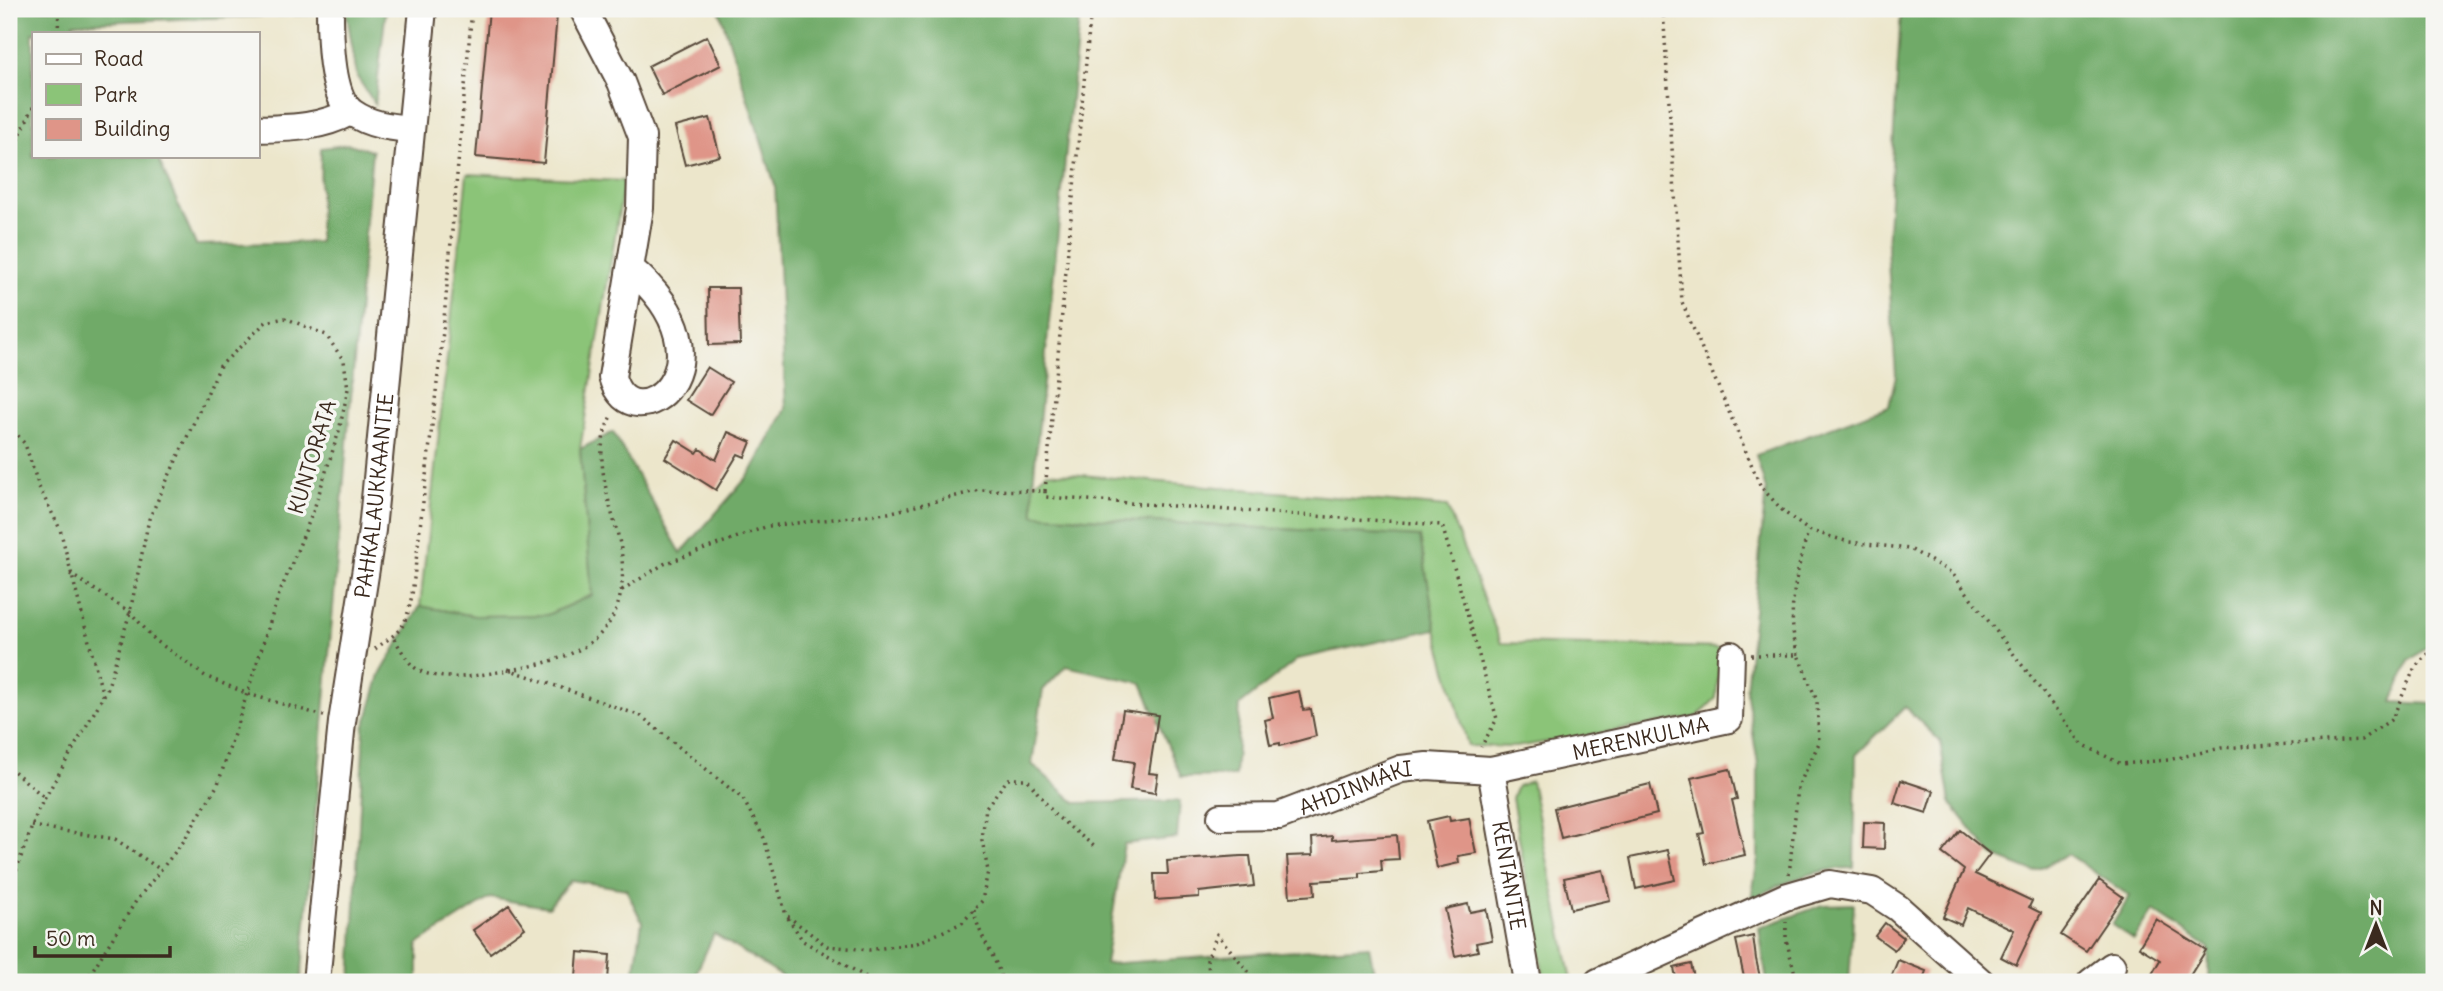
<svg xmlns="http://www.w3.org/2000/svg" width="2443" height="991" font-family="Delius,sans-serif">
	<rect width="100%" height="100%" fill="#f6f6f2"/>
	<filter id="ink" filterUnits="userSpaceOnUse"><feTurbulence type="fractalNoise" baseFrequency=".0143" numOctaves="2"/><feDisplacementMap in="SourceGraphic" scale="14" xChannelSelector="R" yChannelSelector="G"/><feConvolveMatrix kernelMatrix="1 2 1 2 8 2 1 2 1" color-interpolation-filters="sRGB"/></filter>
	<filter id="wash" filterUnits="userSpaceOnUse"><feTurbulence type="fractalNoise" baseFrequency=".00686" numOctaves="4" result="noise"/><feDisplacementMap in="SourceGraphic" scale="28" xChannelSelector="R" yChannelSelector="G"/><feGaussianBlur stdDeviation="1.57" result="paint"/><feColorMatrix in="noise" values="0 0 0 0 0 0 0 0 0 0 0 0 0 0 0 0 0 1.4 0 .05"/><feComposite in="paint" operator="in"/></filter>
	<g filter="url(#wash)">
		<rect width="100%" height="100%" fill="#ece6cb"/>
		<path fill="#8bc478" stroke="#63774b" stroke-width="2" d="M467 174 624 181 580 449 592 595 547 615 475 616 420 606Z
			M1047 472 1447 507 1501 643 1721 648 1716 698 1697 717 1516 747 1468 746 1436 629 1420 537 1034 515 1033 484Z
			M1531 781 1572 980 1557 982 1543 973 1512 798 1517 786Z"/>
		<path fill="#70aa68" stroke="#566a43" stroke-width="2" d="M9 9H313V14L73 23 74 33H33V156H157L196 245 319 242 321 148 349 144 372 151 301 982H9Z
			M346 9H386L375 104 357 77Z
			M719 9H1080L1033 484 1034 515 1420 537 1436 629 1298 659 1240 705 1235 776 1181 777 1142 683 1066 666 1043 690 1032 764 1076 803 1180 801 1177 838 1124 844 1105 964 1369 946 1376 982H791L714 934 692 982H633L642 922 626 889 571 880 548 907 490 898 418 944V982H351L364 729 380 675 420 606 475 616 547 615 592 595 580 449 613 432 681 553 750 474 786 409 775 185Z
			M1901 9H2434V642L2409 661 2393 702 2434 704V982H2208L2209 948 2153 911 2134 940 2112 925 2130 896 2067 854 2034 872 1993 856 1950 802 1940 741 1905 707 1856 755 1854 868C1815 868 1786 882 1751 899L1758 859V765L1746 690 1766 490 1756 455 1889 406 1896 375 1887 249Z
			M1854 904 1849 982H1767L1759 928 1823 905Z"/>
		<g id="blocks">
			<path fill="#df9588" d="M489 9 557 15 544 163 476 157Z
				M707 36 721 65 662 95 648 66Z
				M710 118 720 156 685 165 675 127Z
				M708 288H738L740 344 709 345Z
				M707 367 731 382 710 415 686 400Z
				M728 432 751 442 745 457 738 454 716 490 665 458 676 440 697 453 700 449 716 460Z
				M1299 691 1303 710 1311 709 1316 736 1280 746V743L1270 745 1265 720 1273 718 1269 698Z
				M1123 710 1158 715 1149 773 1158 774 1155 793 1130 789 1134 762 1115 759Z
				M1730 769 1737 799 1732 800 1745 855 1706 864 1699 834 1704 833 1691 778Z
				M1901 780 1934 791 1927 813 1894 803Z
				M1650 784 1657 814 1561 838 1554 808Z
				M1449 816 1450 821 1469 818 1476 853 1458 856 1459 863 1437 868 1427 821Z
				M1864 822 1885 823 1884 849 1863 848Z
				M1960 830 1990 854 1975 874 2032 901 2029 907 2041 913 2016 965 2001 957 2014 930 1968 908 1961 925 1943 917 1964 870 1942 853Z
				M1397 835 1399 859 1381 860 1382 871 1360 873V878L1314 881 1315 895 1290 897 1287 856 1313 855 1312 838 1332 836V840Z
				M1668 850 1675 880 1636 889 1630 858Z
				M1241 856H1250L1254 886 1199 892V897L1155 900 1154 874H1168L1167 861Z
				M1603 870 1610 900 1571 909 1564 878Z
				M2099 880 2123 897 2086 951 2061 935Z
				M1468 904 1470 912 1486 909 1492 940 1476 943 1478 951 1455 956 1445 909Z
				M509 905 525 928 490 953 473 930Z
				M2156 919 2206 950 2186 982H2161L2151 976 2160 960 2139 947Z
				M1885 923 1904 938 1894 950 1875 936Z
				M1753 936 1756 959 1761 982H1745L1736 940Z
				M578 952 610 955 608 980 576 977Z
				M1898 960 1926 971 1922 982H1889Z
				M1691 964 1695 982H1677L1674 968Z"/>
		</g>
	</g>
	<g filter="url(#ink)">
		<use href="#blocks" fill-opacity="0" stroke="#564638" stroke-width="2"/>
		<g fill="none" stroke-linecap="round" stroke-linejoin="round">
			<g stroke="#564638" stroke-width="30">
				<g id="minor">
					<path d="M330 9C330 34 330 97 353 113 370 125 390 127 410 129"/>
					<path d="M583 9 621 82 642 137 640 208 612 377C632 448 742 363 631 269"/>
					<path d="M257 129C291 128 320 128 350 112"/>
					<path id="s1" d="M1491 770 1528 982"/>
					<path id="s2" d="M1221 817 1279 816 1401 769 1427 766 1491 770 1729 719 1731 655"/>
					<path id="s3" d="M316 982 342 722 372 530 423 9"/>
					<path d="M1598 982 1785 897 1830 884 1872 891 1898 908 1981 982"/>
					<path d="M2091 982 2112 966"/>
				</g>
			</g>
			<path stroke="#564638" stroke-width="3.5" stroke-dasharray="2 5" stroke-linecap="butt" d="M1663 9 1682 302 1761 487 1784 512 1808 530 1849 542 1910 549 1952 573 2082 744 2121 764 2168 760 2221 748 2361 740 2392 719 2415 667 2434 648
				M58 33 59 9
				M9 159 33 107
				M9 425 25 444 39 487 60 529 103 696
				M1045 491 1091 9
				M70 574 130 612 155 640 205 676 248 694 324 716
				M622 590 664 564 768 526 888 513 980 490 1045 491V497L1442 525 1497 719 1481 747
				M394 639C400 647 405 658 412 665 425 679 456 678 473 676 548 664 630 657 622 559 621 540 613 520 609 502 602 471 596 444 612 414
				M375 649C402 629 405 630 412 595L442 341 472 9
				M1751 655H1798L1817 701 1819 743 1798 787 1789 875
				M1798 655C1785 612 1797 573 1808 531
				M508 669 641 716 743 799 764 838 786 915 827 946 869 950 917 943 962 923 982 901 988 871 982 840 986 807 1008 779H1027L1055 815 1095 847
				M9 767 45 798
				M32 826 115 839 161 870
				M9 890 38 810 107 690 130 612 149 519 220 366 266 322 285 318 326 335 344 361 348 389 339 431 313 512 278 597 218 784 183 842 136 901 85 982
				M974 910C978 937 997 956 1002 982
				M788 918 803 941 875 982
				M1786 921V939L1797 982
				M1211 982 1207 960 1217 934 1257 982"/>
			<use href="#minor" stroke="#fff" stroke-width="26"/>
		</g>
	</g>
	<g text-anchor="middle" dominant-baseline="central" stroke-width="7" stroke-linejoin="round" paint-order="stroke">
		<g font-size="21" fill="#3b2a1e" stroke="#f6f6f2">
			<text transform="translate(312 457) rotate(-73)">KUNTORATA</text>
			<text stroke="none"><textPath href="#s3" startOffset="490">PAHKALAUKKAANTIE</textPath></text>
			<text stroke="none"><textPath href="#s2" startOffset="432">MERENKULMA</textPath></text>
			<text stroke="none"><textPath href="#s2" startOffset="140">AHDINMÄKI</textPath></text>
			<text stroke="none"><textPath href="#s1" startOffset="107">KENTÄNTIE</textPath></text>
		</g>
	</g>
	<rect width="2443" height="991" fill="none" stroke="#f6f6f2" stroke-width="35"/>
	<rect x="32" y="32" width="228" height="126" fill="#f6f6f2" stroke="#aba49d" stroke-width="2"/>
	<rect x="46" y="54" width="35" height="10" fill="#ffffff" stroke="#aba49d" stroke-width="2"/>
	<text x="94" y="66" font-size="21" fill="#3b2a1e">Road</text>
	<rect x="46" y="84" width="35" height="21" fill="#8bc478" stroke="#aba49d" stroke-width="2"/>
	<text x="94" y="102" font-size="21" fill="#3b2a1e">Park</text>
	<rect x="46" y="119" width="35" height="21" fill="#df9588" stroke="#aba49d" stroke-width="2"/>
	<text x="94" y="136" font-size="21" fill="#3b2a1e">Building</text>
	<g transform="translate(2376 925)" stroke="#f6f6f2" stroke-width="5" paint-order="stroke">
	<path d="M0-5L12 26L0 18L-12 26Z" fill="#3b2a1e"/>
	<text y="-10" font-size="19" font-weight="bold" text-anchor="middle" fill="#3b2a1e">N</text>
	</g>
	<path d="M35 946v10h135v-10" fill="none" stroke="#3b2a1e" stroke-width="3.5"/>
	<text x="46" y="946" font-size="21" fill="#3b2a1e" stroke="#f6f6f2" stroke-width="5" paint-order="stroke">50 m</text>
</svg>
